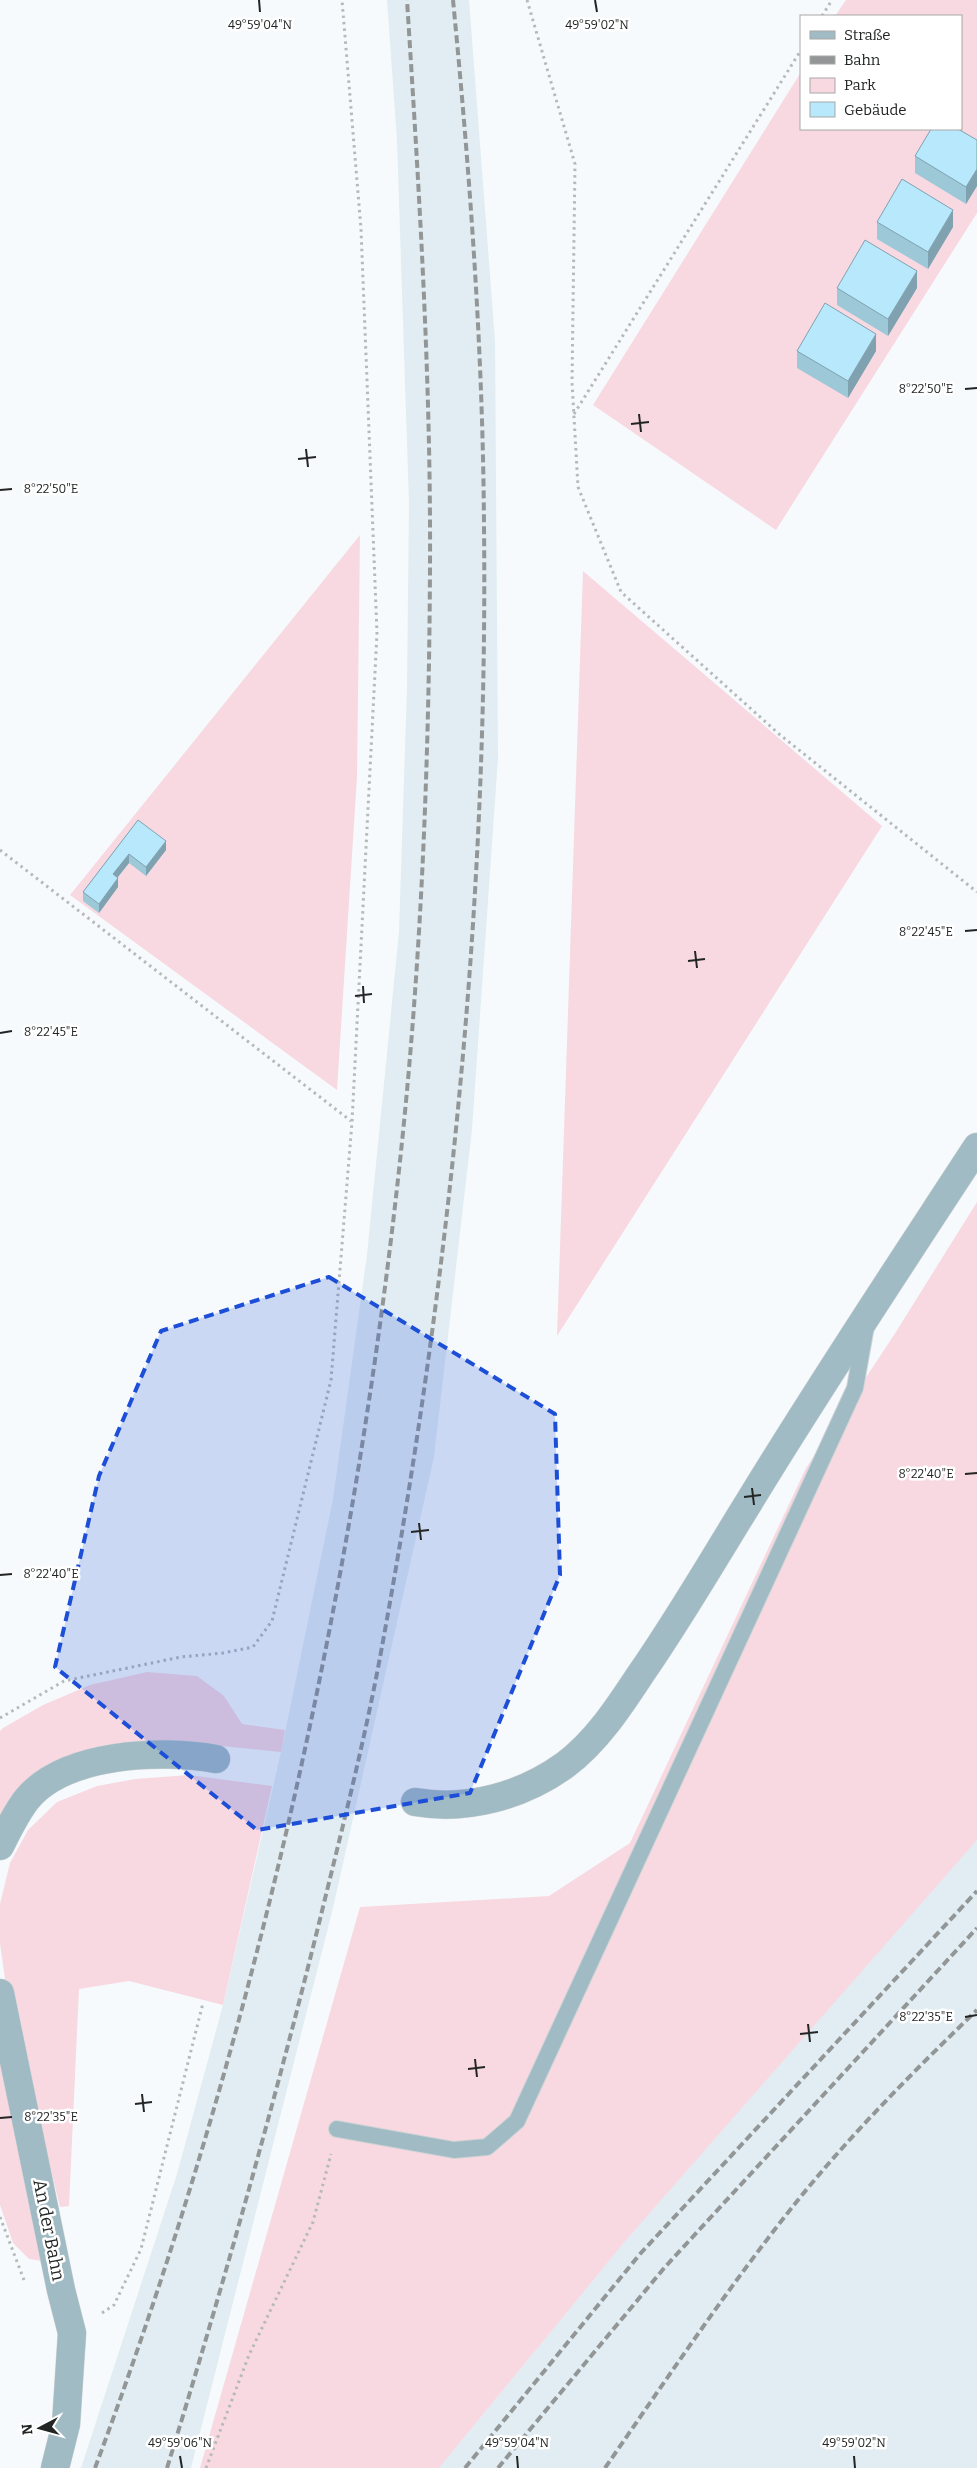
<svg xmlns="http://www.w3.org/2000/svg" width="977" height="2468" font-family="Bitter,serif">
	<rect width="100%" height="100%" fill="#f6fafc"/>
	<path fill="#e1edf2" d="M387 0H469L495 341 498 758 472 1129 434 1457 333 1908 191 2468H81L177 2174 223 2005 281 1752 333 1499 367 1255 399 932 407 688 409 503 397 140Z
		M977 1832V2468H439L833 1987Z"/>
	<path fill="#f8d9e1" d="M846 0H977V213L776 530 593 405 801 72V129H961V16H835Z
		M360 535 357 777 337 1090 70 895Z
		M583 571 882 826 557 1336Z
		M977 1202V1840L627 2239 439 2468H200L360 1907 549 1896 630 1843 806 1468 894 1335Z
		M147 1672 197 1676 224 1696 242 1724 285 1730 281 1752 182 1742 122 1748 0 1827V1731L3 1728 43 1705 90 1685Z
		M189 1775 272 1786 223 2005 129 1981 79 1989 69 2206 60 2207 6 1987 0 1943V1904L10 1863 28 1830 57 1802 97 1786 135 1779Z
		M0 2048 42 2261 29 2259 13 2243 0 2205Z"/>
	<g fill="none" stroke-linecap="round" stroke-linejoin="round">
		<g stroke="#d0d4d5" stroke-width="18">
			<path id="lane" d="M337 2129 454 2150 487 2147 517 2121 855 1388 866 1326"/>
		</g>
		<g stroke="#d0d4d5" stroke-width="29">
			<path id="street" d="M415 1802C467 1811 522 1796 565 1765 596 1742 619 1707 640 1675 679 1619 713 1560 749 1502 822 1382 900 1265 977 1147
				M0 1846C8 1830 16 1813 27 1799 65 1753 161 1749 216 1759
				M0 1993 61 2290 72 2333 66 2424 55 2468"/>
		</g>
		<path stroke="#b5b9ba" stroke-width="3" stroke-dasharray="2.5 4" stroke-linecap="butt" d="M527 0 575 164 572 382 578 487 621 592 779 734 977 892
			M822 16 832 0
			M574 414 801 50
			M0 850 351 1121
			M0 1718 64 1681 181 1657 223 1653 253 1647 272 1621 331 1380 352 1122 377 633 361 229 342 0
			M0 2217 24 2280
			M102 2313 114 2305 141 2249 203 2003
			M206 2468 249 2355 313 2222 331 2154"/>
		<use href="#lane" stroke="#a1bbc5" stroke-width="16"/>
		<use href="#street" stroke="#a1bbc5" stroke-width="28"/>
		<path stroke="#939697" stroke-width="4" stroke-dasharray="8 4" stroke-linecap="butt" d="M95 2468C250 2053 351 1610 399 1170 421 970 429 768 430 567 431 377 419 189 407 0
			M167 2468C224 2283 276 2098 322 1911 344 1821 367 1731 383 1641 450 1274 488 900 484 527 483 351 470 175 453 0
			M465 2468 640 2254 977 1891
			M498 2468 665 2267 977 1928
			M605 2468C668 2377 729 2286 798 2200 853 2132 914 2071 977 2010"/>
	</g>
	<path fill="#9dc8d8" d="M977 140V186L966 204 915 173V156Z
		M877 222 953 227 928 269 877 239Z
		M837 288H917L888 336 837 305Z
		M797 351H876L848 398 797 368Z
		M138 820 166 850 146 876 129 863 118 877V887L99 913 83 901V892Z"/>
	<path fill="#80a2b0" d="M977 169V186L966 204V187Z
		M953 210V227L928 269V252Z
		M917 271V288L888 336V319Z
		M876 334V351L848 398V381Z
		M166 841V850L146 876V867Z
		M129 854V863L113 883V874Z
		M118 878V887L99 913V904Z"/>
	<path fill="#b7e8fb" stroke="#80a2b0" d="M931 129H958L977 140V169L966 187 915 156Z
		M902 179 953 210 928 252 877 222Z
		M865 240 917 271 888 319 837 288Z
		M825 303 876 334 848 381 797 351Z
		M138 820 166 841 146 867 129 854 113 874 118 878 99 904 83 892Z"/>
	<path fill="#1d4ed8" fill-opacity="0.2" stroke="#1d4ed8" stroke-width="4" stroke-dasharray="10 6" stroke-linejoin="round" d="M329 1277 555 1414 560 1575 470 1793 257 1830 55 1667 99 1476 161 1331Z"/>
	<path fill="none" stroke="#232525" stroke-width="2" d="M259 0 260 12M595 0 597 12M965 389 977 388M639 414 641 432M631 424 649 422M306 449 308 467M298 459 316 457M0 490 12 489M965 931 977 930M695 951 697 968M688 961 705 959M363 986 364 1003M355 996 372 994M0 1033 12 1031M965 1474 977 1473M752 1488 754 1505M744 1497 761 1495M419 1523 421 1540M411 1532 429 1530M0 1575 12 1574M965 2017 977 2015M808 2024 810 2042M800 2034 818 2032M475 2059 477 2077M468 2069 485 2067M142 2094 144 2112M135 2104 152 2102M0 2118 12 2117M180 2456 182 2468M517 2456 518 2468M854 2456 855 2468"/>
	<g text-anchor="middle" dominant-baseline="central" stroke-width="5" stroke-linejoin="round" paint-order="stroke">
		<g font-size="18" fill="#232525" stroke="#fff">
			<text transform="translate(49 2230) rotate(79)">An der Bahn</text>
		</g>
	</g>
	<g font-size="12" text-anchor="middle" fill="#232525" stroke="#fff" stroke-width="5" stroke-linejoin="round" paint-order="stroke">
		<text x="260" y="29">49°59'04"N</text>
		<text x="597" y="29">49°59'02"N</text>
		<text x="926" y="393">8°22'50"E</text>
		<text x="51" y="493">8°22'50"E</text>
		<text x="926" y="936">8°22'45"E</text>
		<text x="51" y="1036">8°22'45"E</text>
		<text x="926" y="1478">8°22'40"E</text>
		<text x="51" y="1578">8°22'40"E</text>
		<text x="926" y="2021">8°22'35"E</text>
		<text x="51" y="2121">8°22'35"E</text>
		<text x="180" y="2447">49°59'06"N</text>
		<text x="517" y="2447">49°59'04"N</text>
		<text x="854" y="2447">49°59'02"N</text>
	</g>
	<rect x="800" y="15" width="162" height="115" fill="#ffffff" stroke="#a7a8a8"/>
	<rect x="810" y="31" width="25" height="8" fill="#a1bbc5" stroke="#a7a8a8"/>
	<text x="844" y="40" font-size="15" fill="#232525">Straße</text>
	<rect x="810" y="56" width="25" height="8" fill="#939697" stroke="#a7a8a8"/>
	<text x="844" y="65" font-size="15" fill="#232525">Bahn</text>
	<rect x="810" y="78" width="25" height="15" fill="#f8d9e1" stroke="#a7a8a8"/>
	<text x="844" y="90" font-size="15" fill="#232525">Park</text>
	<rect x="810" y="102" width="25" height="15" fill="#b7e8fb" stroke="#a7a8a8"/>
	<text x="844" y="115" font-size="15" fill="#232525">Gebäude</text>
	<g transform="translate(40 2428) rotate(264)" stroke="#ffffff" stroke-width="4" paint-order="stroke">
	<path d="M0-4L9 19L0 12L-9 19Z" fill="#232525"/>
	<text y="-8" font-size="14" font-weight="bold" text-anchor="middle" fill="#232525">N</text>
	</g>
</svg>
